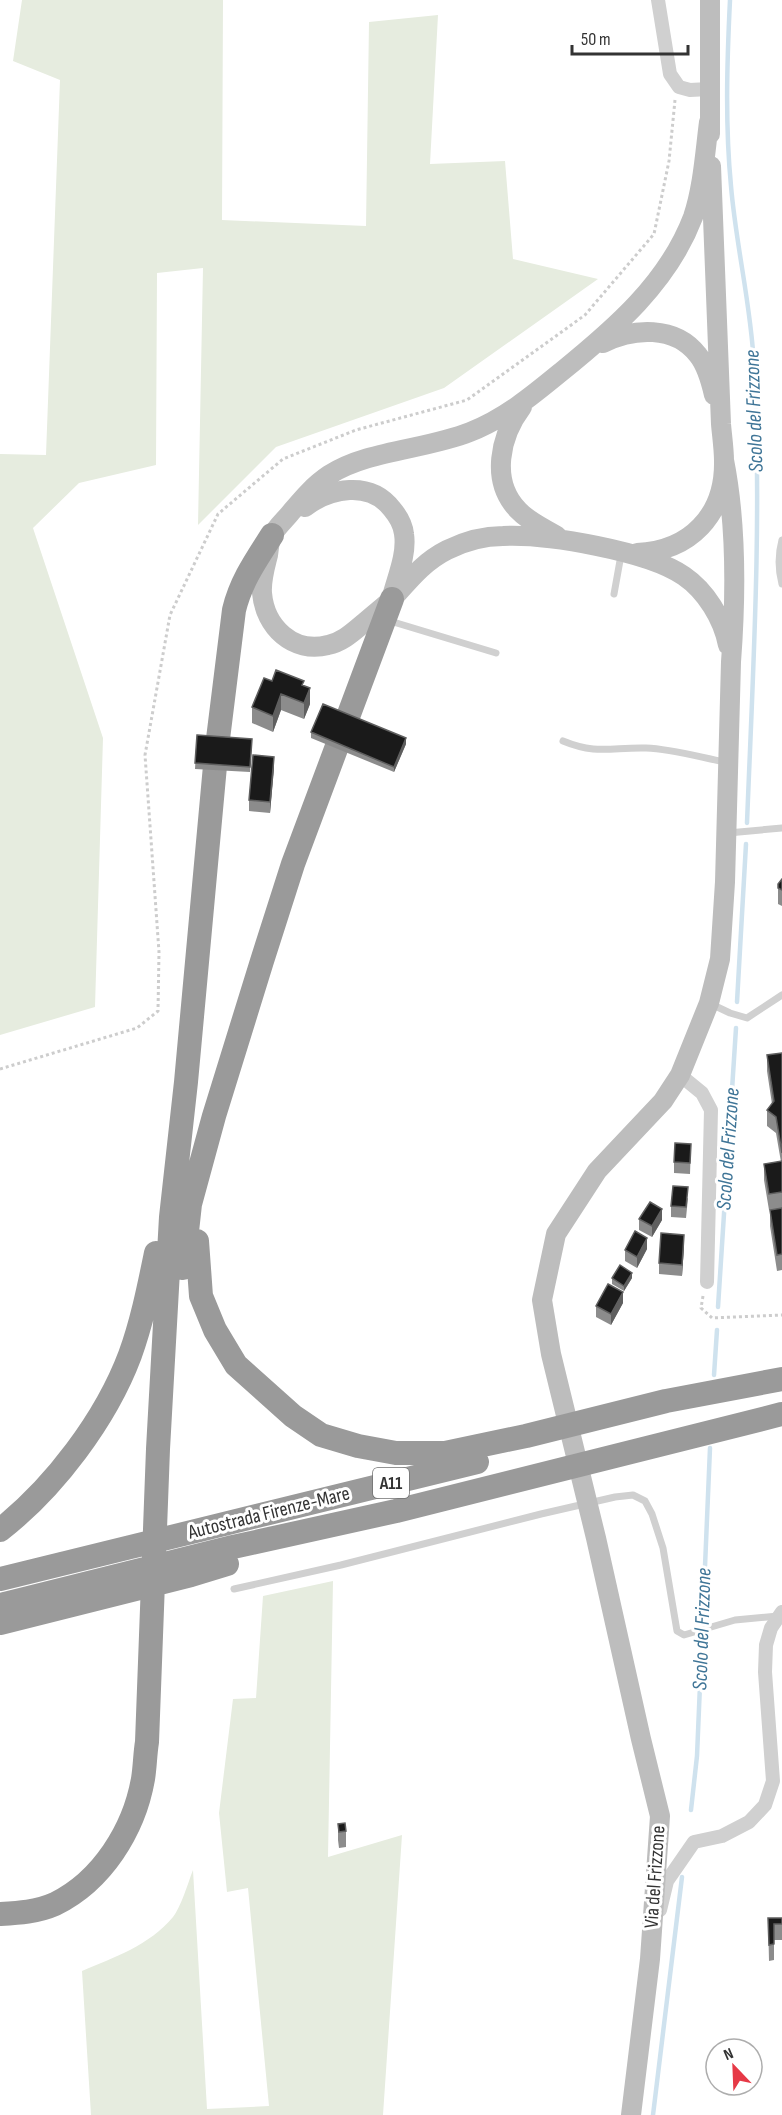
<svg xmlns="http://www.w3.org/2000/svg" width="782" height="2115" font-family="'Sofia Sans Condensed',sans-serif">
	<rect width="100%" height="100%" fill="#fff"/>
	<path fill="#e6ecdf" d="M22 0H223L222 220 366 226 369 22 438 15 430 164 505 161 513 259 598 279 444 388 276 447 198 525 203 268 157 273 156 465 79 483 33 528 103 738 95 1007 0 1035V454L46 455 60 80 13 61Z
		M333 1581 328 1857 402 1835 383 2115H91L82 1971C113 1958 150 1945 173 1917 181 1907 188 1883 193 1870L207 2109 269 2106 248 1888 227 1892 219 1813 233 1699 256 1698 263 1596Z"/>
	<g fill="none" stroke-linecap="round" stroke-linejoin="round">
		<path stroke="#cfe2ee" stroke-width="4.5" d="M730 0C727 62 725 124 731 186 736 246 751 305 754 365 762 518 753 671 747 823
			M737 1002 746 844
			M718 1307 736 1028
			M714 1375 717 1330
			M691 1810 697 1756 710 1448
			M653 2115 682 1877"/>
		<path stroke="#cdcdcd" stroke-width="3" stroke-dasharray="3 3" stroke-linecap="butt" d="M0 1069 137 1028 158 1011 159 952 145 755 170 615 218 514 283 459 356 430 467 400 585 315 654 234 669 161 675 100
			M703 1296 701 1308 712 1318 782 1315"/>
		<path stroke="#d0d0d0" stroke-width="7" d="M782 540C778 555 778 569 782 584
			M614 594 621 555
			M390 621 496 653
			M563 741C597 755 612 747 646 748 672 749 699 757 725 762
			M728 833 782 828
			M711 1004 730 1013 747 1018 782 995
			M234 1589 341 1565 541 1514 615 1497 633 1495 645 1501 652 1514 663 1548 677 1631 684 1635 735 1620 778 1616"/>
		<path stroke="#d0d0d0" stroke-width="14" d="M658 0 670 74 679 87 690 90 709 89
			M680 1075 702 1093 711 1110 707 1282
			M660 1910 667 1881 694 1842 722 1836 749 1822 765 1805 773 1781 765 1672 766 1645 771 1628 782 1612"/>
		<path stroke="#bdbdbd" stroke-width="20" d="M709 122C705 153 703 187 693 217 668 283 614 329 561 372 533 395 504 419 470 432 425 450 368 450 329 475 314 485 303 498 292 511 286 519 276 527 272 536 269 542 269 549 268 555 265 567 261 580 262 593 265 627 293 654 328 645 343 642 354 631 365 622 375 613 386 605 395 596 411 578 425 561 447 550 465 541 484 536 503 536 547 534 648 551 684 576 706 591 723 619 728 645
			M710 134V0
			M603 343C633 328 675 325 698 355 707 366 711 382 714 395
			M522 407C500 436 490 481 518 510 529 522 544 528 557 536
			M305 507C330 488 370 480 392 509 398 516 403 525 404 534 407 553 398 575 393 593
			M637 553C690 551 725 515 724 461 724 449 722 436 721 424L711 166
			M631 2115 650 1959 660 1816 641 1739 596 1538 551 1354 542 1300 556 1234 597 1171 663 1101 680 1075 709 1003 720 959 725 882 731 662C736 596 737 526 724 460"/>
		<path stroke="#9a9a9a" stroke-width="24" d="M197 1241 201 1296 215 1330 236 1365 293 1416 321 1435 358 1446 396 1453H445L526 1436 666 1401 782 1379
			M183 1268 190 1204 214 1116 262 961 293 864 392 599
			M0 1530C54 1488 106 1419 130 1355 142 1322 149 1287 156 1253
			M0 1579 477 1462
			M0 1605 233 1547 396 1511 782 1414
			M0 1623 191 1575 227 1564
			M0 1914C18 1913 37 1912 55 1904 102 1881 134 1830 143 1779 145 1767 145 1754 147 1742L158 1449 171 1217 186 1082 216 755 234 610C241 581 256 560 272 535"/>
	</g>
	<path fill="#8c8c8c" d="M272 681 304 686 310 704 304 719 281 710 273 732 252 723V707Z
		M311 732 406 744 394 772 311 738Z
		M197 735 252 744 250 772 195 769Z
		M274 768 270 813 249 811V800Z
		M782 879V906L778 904V884Z
		M782 1053V1270L777 1271 770 1226V1210H769L764 1180V1164L781 1162 776 1133 767 1126V1110L772 1104 767 1071V1055Z
		M691 1144 690 1174 674 1173V1162Z
		M688 1198 686 1218 671 1217V1206Z
		M639 1219 662 1220 652 1237 639 1230Z
		M684 1246 682 1276 659 1274V1263Z
		M647 1249 637 1268 625 1261V1250Z
		M612 1278H632L624 1291 612 1284Z
		M623 1303 611 1325 596 1317V1306Z
		M338 1824 346 1831V1847L339 1848 338 1840Z
		M768 1918H782V1940H774V1960L769 1961Z"/>
	<path fill="#5f5f5f" d="M310 688V704L304 719V703Z
		M281 694V710L273 732V716Z
		M406 738V744L394 772V767Z
		M274 757V768L270 813V802Z
		M662 1209V1220L652 1237V1226Z
		M684 1235V1246L682 1276V1265Z
		M647 1238V1249L637 1268V1257Z
		M632 1273V1278L624 1291V1286Z
		M623 1292V1303L611 1325V1314Z"/>
	<path fill="#1a1a1a" stroke="#5f5f5f" stroke-width="1.5" d="M276 670 304 681 302 685 310 688 304 703 281 694 273 716 252 707 264 678 272 681Z
		M323 704 406 738 394 767 311 732Z
		M197 735 252 739 250 767 195 763Z
		M253 755 274 757 270 802 249 800Z
		M782 879V890L778 888V884Z
		M782 1053V1153L776 1117 767 1110 774 1101 767 1055Z
		M675 1143 691 1144 690 1163 674 1162Z
		M782 1161V1192L769 1194 764 1164Z
		M673 1186 688 1187 686 1207 671 1206Z
		M650 1202 662 1209 652 1226 639 1219Z
		M782 1208V1254L777 1255 770 1210Z
		M635 1231 647 1238 637 1257 625 1250Z
		M661 1233 684 1235 682 1265 659 1263Z
		M620 1265 632 1273 624 1286 612 1278Z
		M608 1284 623 1292 611 1314 596 1306Z
		M345 1823 346 1831 339 1832 338 1824Z
		M768 1918H782V1924H774V1944L769 1945Z"/>
	<g text-anchor="middle" dominant-baseline="central" stroke-width="6" stroke-linejoin="round" paint-order="stroke">
		<rect fill="#fff" stroke="#707070" stroke-width="1.5" x="373" y="1468" width="36" height="30" rx="4.5"/>
		<g font-size="18" font-weight="bold" fill="#333">
			<text x="391" y="1483">A11</text>
		</g>
		<g font-size="20" fill="#333" stroke="#fff">
			<text transform="translate(269 1513) rotate(-14)">Autostrada Firenze-Mare</text>
			<text transform="translate(655 1877) rotate(-86)">Via del Frizzone</text>
		</g>
		<g font-size="21" font-style="italic" fill="#3f7597" stroke="#fff">
			<text transform="translate(754 411) rotate(-92)">Scolo del Frizzone</text>
			<text transform="translate(728 1149) rotate(-86)">Scolo del Frizzone</text>
			<text transform="translate(702 1629) rotate(-88)">Scolo del Frizzone</text>
		</g>
	</g>
	<g transform="translate(734 2067) rotate(337)"><circle r="28" fill="#ffffff" stroke="#adadad" stroke-width="1.5"/>
	<path d="M0-4.5L10 22L0 15L-10 22Z" fill="#e63946"/>
	<text y="-9" font-size="16" font-weight="bold" text-anchor="middle" fill="#333333">N</text>
	</g>
	<path d="M572 45v9h116v-9" fill="none" stroke="#333333" stroke-width="3"/>
	<text x="581" y="45" font-size="18" fill="#333333" stroke="#ffffff" stroke-width="4.5" paint-order="stroke">50 m</text>
</svg>
